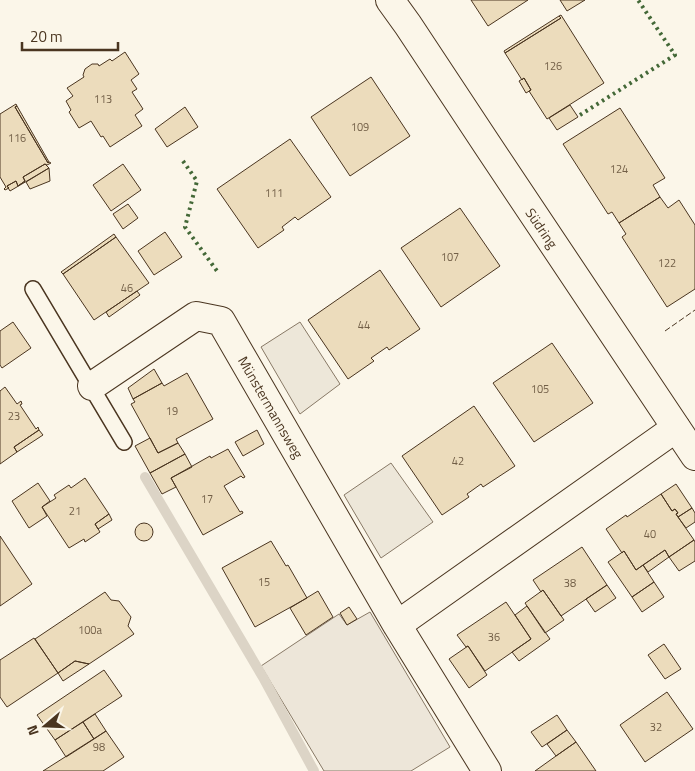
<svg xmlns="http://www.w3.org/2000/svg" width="695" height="771" font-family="'Titillium Web',sans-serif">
	<rect width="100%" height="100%" fill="#fbf6e9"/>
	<path fill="#ede6d9" stroke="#887966" d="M370 612 450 747 411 771H324L261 666 339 614 347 625Z"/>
	<path fill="#ede7d9" stroke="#887966" d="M300 322 340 384 300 414 261 347Z
		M391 463 433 522 381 558 344 495Z"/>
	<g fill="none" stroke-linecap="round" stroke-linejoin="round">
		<path stroke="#dcd4c6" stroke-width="10" d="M145 477 264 679 314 771"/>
	</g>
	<path fill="#ecdcbc" stroke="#4a3520" d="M471 0H528L488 26Z
		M560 0H585L567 11Z
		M561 15 604 83 547 119 529 91 531 90 524 78 522 80 505 53 561 18 559 16Z
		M559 16 561 18 505 53 504 51Z
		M125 52 139 74 131 80 137 89 132 92 143 109 135 115 142 126 110 147 103 136 101 137 91 121 79 128 69 112 71 110 66 101 73 96 67 88 84 77 83 75 85 69 92 64H98L99 66 110 59 112 61Z
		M371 77 410 136 350 176 311 117Z
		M524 78 531 90 526 93 519 81Z
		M16 104 17 106 15 107 48 163 49 162 51 163 47 165 45 164 23 177 25 181 18 186 16 181 7 186 9 188 5 190 4 189 6 187 0 177V114Z
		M570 105 578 117 557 130 549 118Z
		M17 106 49 162 48 163 15 107Z
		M185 107 198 127 167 147 155 129Z
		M620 108 665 178 653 185 660 197 619 223 612 212 608 214 563 144Z
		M290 139 331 197 298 220 295 217 282 227 284 230 258 248 217 189Z
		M45 164 49 168 10 191 7 186 16 181 18 186 25 181 23 177Z
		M123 164 141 190 111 211 93 185Z
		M49 168 50 181 30 189 26 182Z
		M660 197 668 208 679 200 695 225V289L667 307 622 237 626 234 619 223Z
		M128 204 138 218 123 229 113 214Z
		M460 208 500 266 441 307 401 248Z
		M165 232 182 257 154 275 138 251Z
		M114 234 116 237 63 274 61 272Z
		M116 237 149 283 94 320 63 274Z
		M380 270 420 329 389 350 387 347 371 358 374 361 348 379 308 320Z
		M137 291 140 295 109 317 106 312Z
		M13 322 31 348 2 368 0 365V331Z
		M552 343 593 403 534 442 493 383Z
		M154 369 162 383 133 399 128 388Z
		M187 373 213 419 176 439 178 443 158 453 131 404 135 402 133 399 162 383 164 386Z
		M5 387 17 404 21 401 22 404 20 405 36 429 38 427 39 430 14 447 17 452 0 464V391Z
		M474 406 515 466 483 487 481 484 467 494 469 497 442 515 402 456Z
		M39 430 43 435 17 452 14 447Z
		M257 430 264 444 243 456 235 442Z
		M150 438 158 453 178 443 185 454 150 473 135 446Z
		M228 449 245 477 243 478 241 476 224 486 240 512 242 511 243 513 203 535 171 478 210 456 211 458Z
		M185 454 192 467 171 478 176 487 162 494 150 473Z
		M85 478 109 514 95 524 100 532 85 542 84 539 69 548 42 507 56 498 54 495 69 485 71 488Z
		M38 483 50 501 42 507 47 516 29 528 12 501Z
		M676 484 692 508 678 517 676 514 678 513 675 509 672 511 661 494Z
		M661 494 672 511 675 509 678 513 676 514 678 517 694 540 669 557 665 550 636 570 624 551 622 553 606 529 626 515 627 517Z
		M692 508 695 513V522L686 528 678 517Z
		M109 514 112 520 98 529 95 524Z
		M135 532a9 9 0 1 1 18 0a9 9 0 1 1-18 0Z
		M0 536 32 584 0 606Z
		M694 540 695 542V561L679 571 669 557Z
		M271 541 286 566 288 565 307 598 255 627 222 568Z
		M582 547 607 585 561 616 543 590 541 592 533 580Z
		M665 550 669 557 648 572 643 565Z
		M624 551 636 570 643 565 654 582 632 597 608 562Z
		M654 582 664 597 642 612 632 597Z
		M607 585 616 598 595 612 586 599Z
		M543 590 564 620 545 633 525 603Z
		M318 591 333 617 306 635 290 608Z
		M105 592 111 600 119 601 131 617 128 626 134 634 89 664 75 661 58 673 35 639Z
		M506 602 531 639 485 671 468 646 466 647 457 635Z
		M527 606 550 639 519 661 512 652 531 639 515 615Z
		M349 607 357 619 347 625 340 613Z
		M34 638 58 673 7 707 0 697V660Z
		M664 644 681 669 665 679 648 655Z
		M468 646 487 675 469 688 449 659Z
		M75 661 89 664 63 681 58 673Z
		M104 670 122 696 55 740 37 715Z
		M667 692 693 729 645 762 620 725Z
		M95 714 106 731 94 739 83 722Z
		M557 715 567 730 542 747 531 732Z
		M83 722 94 739 66 757 55 740Z
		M567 730 576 742 556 756 547 744Z
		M106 731 124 757 103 771H43Z
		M576 742 596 771H535L556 756Z"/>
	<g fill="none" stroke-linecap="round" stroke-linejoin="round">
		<g stroke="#4a3520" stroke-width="18">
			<path id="service" d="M33 289 124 442"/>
		</g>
		<g stroke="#4a3520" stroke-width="30">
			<path id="minor" d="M92 386 196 316 221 321 397 625 487 771
				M397 625 676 428"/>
		</g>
		<g stroke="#4a3520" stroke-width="30">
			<path id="tertiary" d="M390 0 408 25 486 143 695 456"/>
		</g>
		<use href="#service" stroke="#fbf6e9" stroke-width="15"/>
		<use href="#minor" stroke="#fbf6e9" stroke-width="28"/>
		<use href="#tertiary" stroke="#fbf6e9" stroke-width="28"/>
		<path stroke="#436837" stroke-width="4" stroke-dasharray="2.5 4" stroke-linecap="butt" d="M580 115 675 55 638 0
			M183 161 197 181 185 227 217 271"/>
		<path stroke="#4a3520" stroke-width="1" stroke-dasharray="6 2.5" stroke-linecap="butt" d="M665 331 695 310"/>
	</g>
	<g text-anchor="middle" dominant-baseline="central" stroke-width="4" stroke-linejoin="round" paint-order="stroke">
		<g font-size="11" fill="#725f47">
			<text x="553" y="66">126</text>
			<text x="103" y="99">113</text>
			<text x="360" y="127">109</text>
			<text x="17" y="138">116</text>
			<text x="619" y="169">124</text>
			<text x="274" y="193">111</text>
			<text x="450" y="257">107</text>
			<text x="667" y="263">122</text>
			<text x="127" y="288">46</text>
			<text x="364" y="325">44</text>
			<text x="540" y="389">105</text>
			<text x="172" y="411">19</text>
			<text x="14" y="416">23</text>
			<text x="458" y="461">42</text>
			<text x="207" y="499">17</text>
			<text x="75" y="511">21</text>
			<text x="650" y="534">40</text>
			<text x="264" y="582">15</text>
			<text x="570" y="583">38</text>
			<text x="90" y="630">100a</text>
			<text x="494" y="637">36</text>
			<text x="656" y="727">32</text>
			<text x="99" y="747">98</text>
		</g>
		<g font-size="14" fill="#4a3520" stroke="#fbf6e9">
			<text transform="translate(542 228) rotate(56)">Südring</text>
			<text transform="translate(271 407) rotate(60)">Münstermannsweg</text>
		</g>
	</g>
	<g transform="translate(45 726) rotate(251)" stroke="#fbf6e9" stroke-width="4" paint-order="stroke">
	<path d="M0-4L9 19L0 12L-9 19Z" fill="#4a3520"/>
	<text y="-8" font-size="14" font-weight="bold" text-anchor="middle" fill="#4a3520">N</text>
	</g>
	<path d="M22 42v8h96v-8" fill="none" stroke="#4a3520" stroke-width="2.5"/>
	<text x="30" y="42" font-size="15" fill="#4a3520" stroke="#fbf6e9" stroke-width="4" paint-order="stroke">20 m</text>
</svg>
